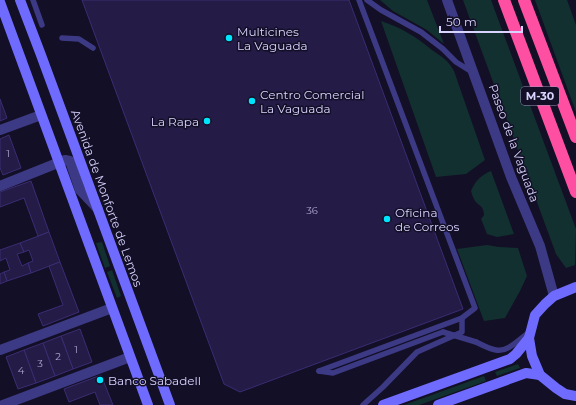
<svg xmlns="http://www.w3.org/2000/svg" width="576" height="405" font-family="Montserrat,sans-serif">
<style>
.green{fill:#12302f}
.building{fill:#241b47;stroke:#3b2d73}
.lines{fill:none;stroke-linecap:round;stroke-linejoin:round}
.lane{stroke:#3d3a85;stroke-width:5.5}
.street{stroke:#3d3a85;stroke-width:10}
.secondary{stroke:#6f6bff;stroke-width:10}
.highway{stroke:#ff4fa3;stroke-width:12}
.lane-bridge{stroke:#3d3a85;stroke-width:5.5}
.poi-dot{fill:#00e5ff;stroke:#130f26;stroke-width:1.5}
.labels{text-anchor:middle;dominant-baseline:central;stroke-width:3;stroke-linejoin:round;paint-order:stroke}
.number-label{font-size:10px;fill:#aca6d1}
.shield{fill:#130f26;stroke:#9e99be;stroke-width:1}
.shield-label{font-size:11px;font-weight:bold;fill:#d9d4ff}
.poi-label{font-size:12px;fill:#d9d4ff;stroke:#130f26;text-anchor:start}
.street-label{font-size:12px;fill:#d9d4ff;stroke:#130f26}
</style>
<rect width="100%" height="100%" fill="#130f26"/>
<!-- green -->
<g class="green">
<polygon points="380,0 427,0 444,44 427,30 393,11"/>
<polygon points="463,0 491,0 576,229 575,265 566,268 556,254"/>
<polygon points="535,0 567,0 576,25 576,112"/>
<path d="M381,21C402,28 415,36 432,50C442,57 448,60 454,71L485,160L466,174L436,177Z"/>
<path d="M491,171L514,234L497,237L487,234L481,219L484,215C483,205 480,207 475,201C473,198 472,194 471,191C475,181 481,175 491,171Z"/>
<polygon points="102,242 110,266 105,268 96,243"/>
<polygon points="487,245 499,247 518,248 527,276 520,291 505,318 484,321 457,249"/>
<polygon points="112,270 121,296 117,298 107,272"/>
<polygon points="518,364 520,368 497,376 495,372"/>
<polygon points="484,376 486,381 419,405 404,405"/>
</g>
<!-- building -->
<g class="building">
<polygon points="82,0 349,0 463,309 240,392 224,384"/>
<polygon points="0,99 7,118 0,121"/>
<polygon points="9,135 21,168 3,175 0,168 0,139"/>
<polygon points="31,181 49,232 38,236 24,198 0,207 0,192"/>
<polygon points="49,232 60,262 31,273 28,263 33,261 29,250 24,252 20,243"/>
<polygon points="20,243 24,252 17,254 22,266 28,263 31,273 7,281 4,272 10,270 6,258 0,261 0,250"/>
<polygon points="60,262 79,312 43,326 38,314 63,305 49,266"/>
<polygon points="4,272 7,281 0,284 0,274"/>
<polygon points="80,329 92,362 73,369 61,336"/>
<polygon points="61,336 73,369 55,376 43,343"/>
<polygon points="43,343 55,376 36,383 24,350"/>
<polygon points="24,350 36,383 18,389 6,357"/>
<polygon points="101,375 113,405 100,405 95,392 69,402 64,389"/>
</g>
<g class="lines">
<!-- lane -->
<g class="lane">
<polyline points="33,0 42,25"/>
<polyline points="367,0 381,10 421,32 443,49 456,62 472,72"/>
<polyline points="62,38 79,39 93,48"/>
<path d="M476,342C482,345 489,349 496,350C508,353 521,337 531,331"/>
<polyline points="319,371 462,318 475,308 359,0"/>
<polyline points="319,371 333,373 443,332"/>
<polyline points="363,405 383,387 417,352 462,332 462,318"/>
</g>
<!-- street -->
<g class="street">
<polyline points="447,0 511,177 540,246 554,296"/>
<polyline points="0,130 41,115"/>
<polyline points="0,186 65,160 70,161 80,190 98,209"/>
<polyline points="0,350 112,308"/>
<polyline points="3,405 130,357"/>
</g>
<!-- secondary -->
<g class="secondary">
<polyline points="20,0 41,55 170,405"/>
<polyline points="0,2 148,405"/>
<polyline points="576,287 554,296 545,304 535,315 529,338 532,356 540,375 556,388 565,394 576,396"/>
<polyline points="383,405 510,359 516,354 529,338"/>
<polyline points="438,405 526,373 540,375"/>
</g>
<!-- highway -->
<g class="highway">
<polyline points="504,0 576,192"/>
<polyline points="524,0 576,137"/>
</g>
<!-- lane-bridge -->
<polyline class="lane-bridge" points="443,332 476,342"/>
</g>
<!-- markers -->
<g class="poi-dot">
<circle cx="229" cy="38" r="4"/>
<circle cx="252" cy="101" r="4"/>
<circle cx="207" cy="121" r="4"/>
<circle cx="387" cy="219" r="4"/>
<circle cx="100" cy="380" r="4"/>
</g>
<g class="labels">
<!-- number labels -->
<g class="number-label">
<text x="8" y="153">1</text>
<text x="312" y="210">36</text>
<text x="76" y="349">1</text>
<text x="58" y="356">2</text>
<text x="40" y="363">3</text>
<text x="21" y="370">4</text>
</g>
<!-- shield labels -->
<rect class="shield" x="521" y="87" width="38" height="18" rx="3"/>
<g class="shield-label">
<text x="540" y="96">M-30</text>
</g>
<!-- poi labels -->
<g class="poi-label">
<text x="237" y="31">Multicines<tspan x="237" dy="14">La Vaguada</tspan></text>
<text x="260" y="94">Centro Comercial<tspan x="260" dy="14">La Vaguada</tspan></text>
<text x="199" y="121" text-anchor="end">La Rapa</text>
<text x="395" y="212">Oficina<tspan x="395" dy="14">de Correos</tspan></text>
<text x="108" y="380">Banco Sabadell</text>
</g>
<!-- street labels -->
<g class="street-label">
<text transform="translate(514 143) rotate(70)">Paseo de la Vaguada</text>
<text transform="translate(107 198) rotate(70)">Avenida de Monforte de Lemos</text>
</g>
</g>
<!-- scale -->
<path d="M440 26v6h82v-6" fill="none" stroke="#d9d4ff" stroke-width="2"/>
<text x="446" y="26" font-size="12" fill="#d9d4ff" stroke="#130f26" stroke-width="3" paint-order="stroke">50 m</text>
</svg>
